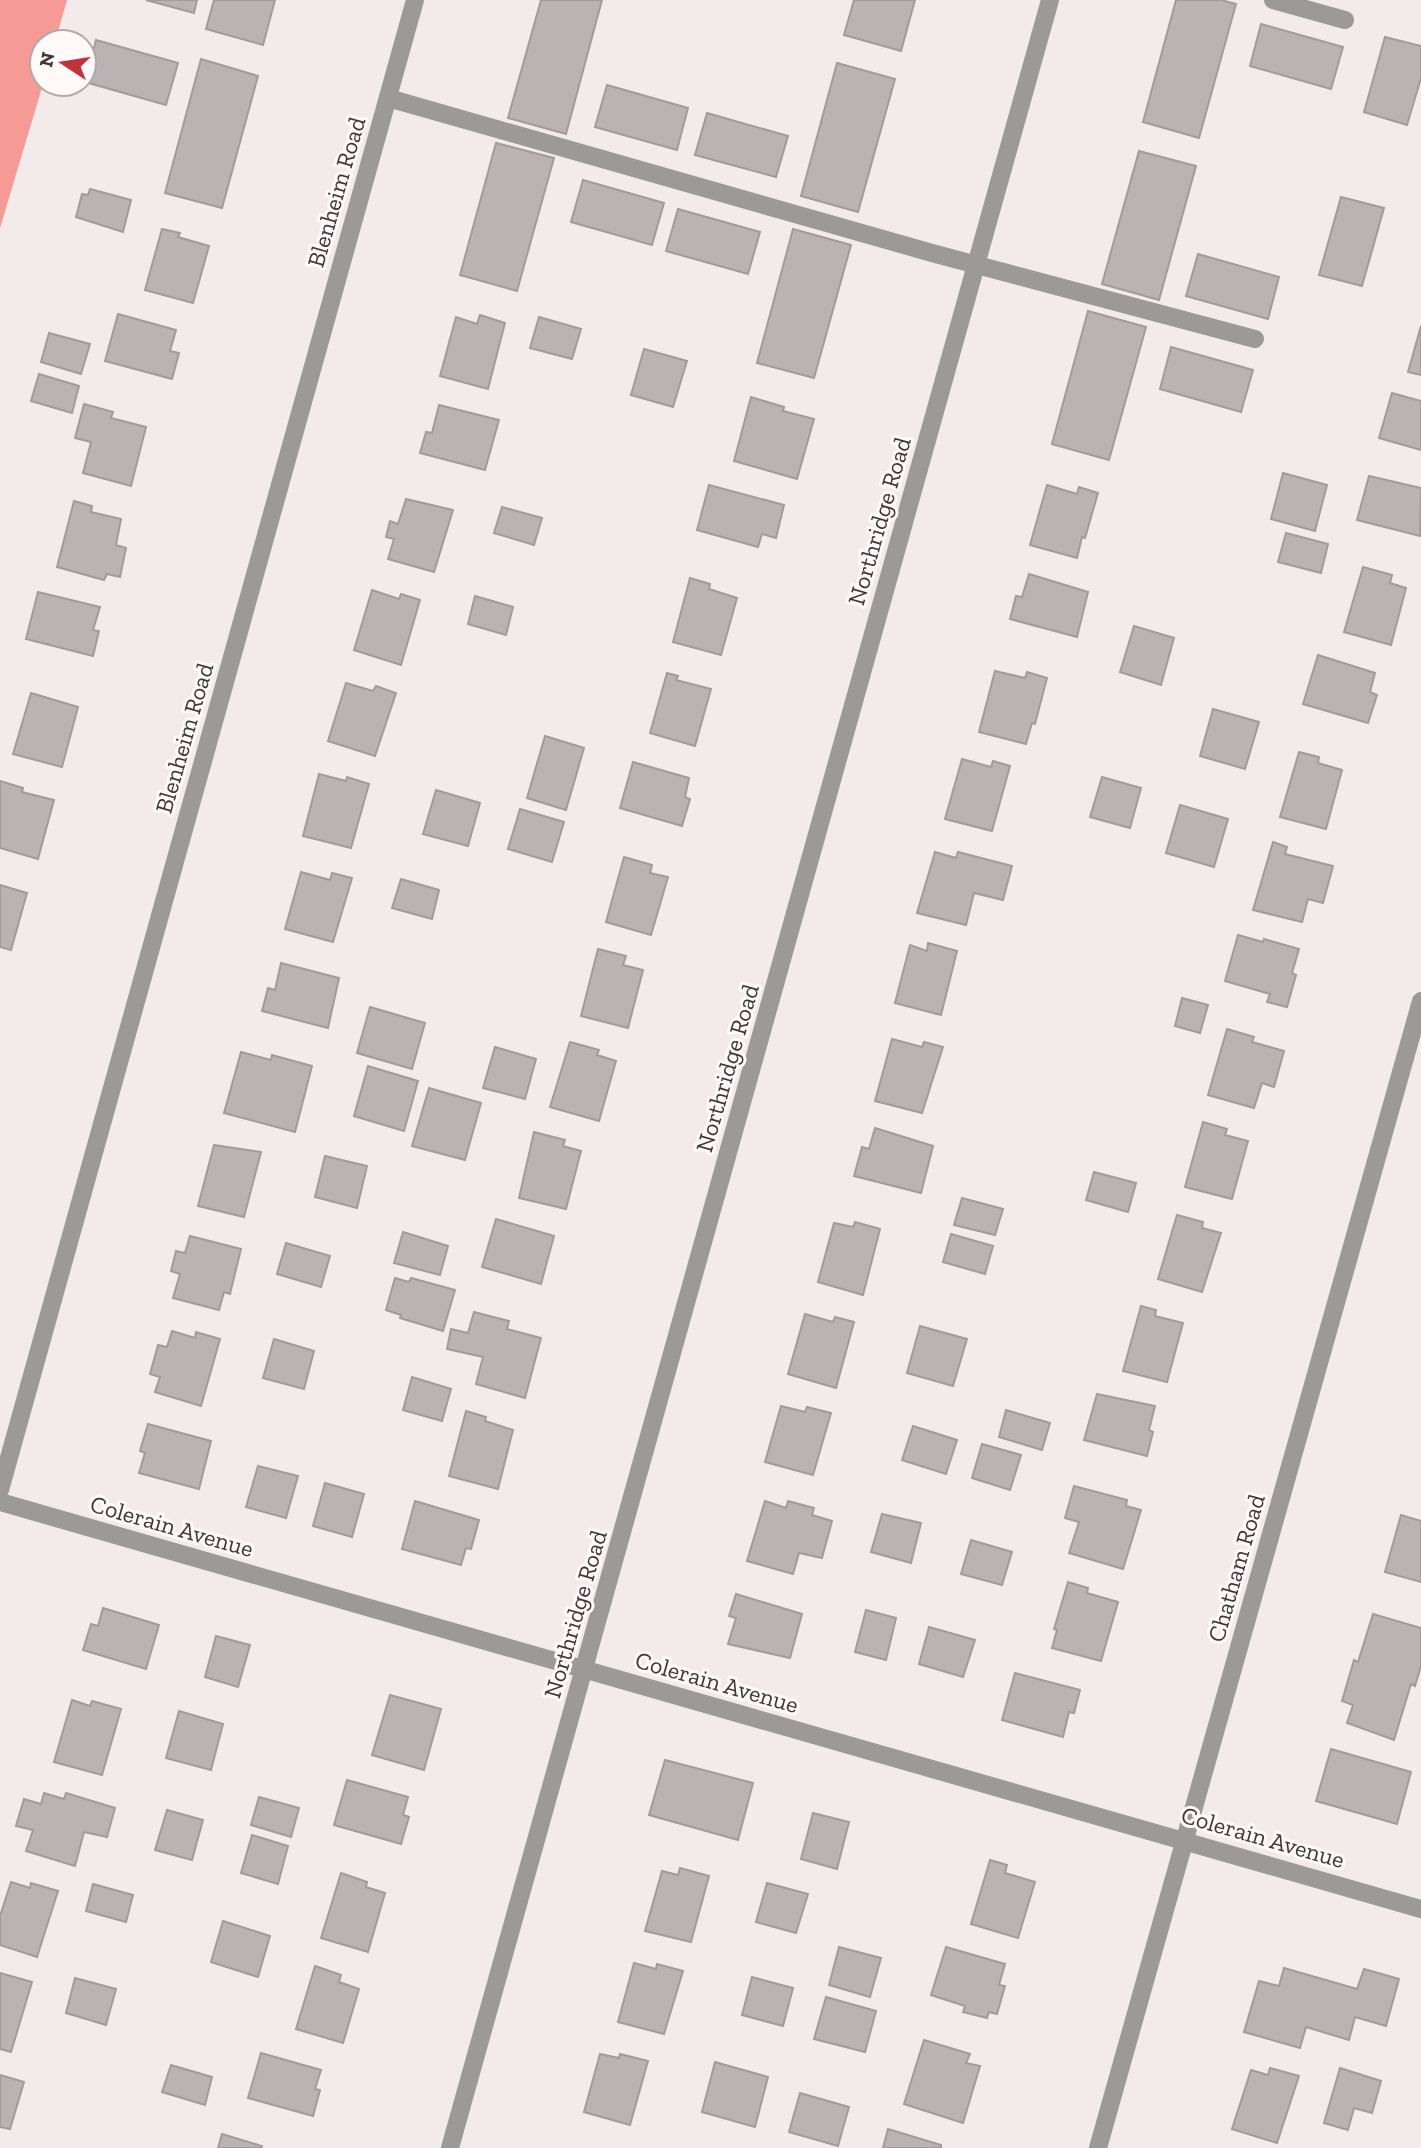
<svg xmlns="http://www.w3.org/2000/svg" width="1421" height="2148" font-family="'Zilla Slab',serif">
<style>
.forest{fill:#f59a95}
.building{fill:#bab3b3;stroke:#a29b9b;stroke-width:2}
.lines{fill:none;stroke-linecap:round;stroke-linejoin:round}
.minor{stroke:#9c9999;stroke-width:18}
.labels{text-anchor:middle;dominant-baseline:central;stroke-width:6;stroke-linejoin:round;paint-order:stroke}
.street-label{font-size:24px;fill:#3a3737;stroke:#fff9f9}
</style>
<rect width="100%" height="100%" fill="#f3ebeb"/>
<!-- forest -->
<polygon class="forest" points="0,0 67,0 55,42 42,42 43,84 0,228"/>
<!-- building -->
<g class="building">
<polygon points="146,0 197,0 194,13"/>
<polygon points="214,0 275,0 263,45 206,29"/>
<polygon points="541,0 602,0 566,134 508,118"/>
<polygon points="854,0 915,0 901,51 844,35"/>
<polygon points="1176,0 1221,0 1236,4 1199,138 1143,122"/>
<polygon points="1261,24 1343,47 1331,89 1250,66"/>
<polygon points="1385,37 1421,46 1421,78 1407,125 1364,112"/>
<polygon points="96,40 178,63 166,105 85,82"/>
<polygon points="201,59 258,76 222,208 165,193"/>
<polygon points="837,63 895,79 858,212 801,196"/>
<polygon points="607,85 688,108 677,150 595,127"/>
<polygon points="707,113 788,136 776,177 695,155"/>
<polygon points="496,143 554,158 517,291 460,275"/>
<polygon points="1139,151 1196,166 1159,300 1102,284"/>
<polygon points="583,180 664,203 652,245 571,222"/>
<polygon points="90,189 131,200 123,232 76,217 82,194 88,195"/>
<polygon points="1341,197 1384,208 1362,286 1319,275"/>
<polygon points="678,209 760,232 748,274 666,251"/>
<polygon points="162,229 180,233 178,237 209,246 193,303 145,290"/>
<polygon points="793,229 851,245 814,378 757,363"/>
<polygon points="1198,254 1279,277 1268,319 1186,296"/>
<polygon points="1088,311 1146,327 1109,460 1052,444"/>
<polygon points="118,314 176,330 170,351 179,353 172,379 105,361"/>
<polygon points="480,315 505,323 488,389 440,376 456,317 477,324"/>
<polygon points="539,317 581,329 572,359 530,348"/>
<polygon points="1421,326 1421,375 1408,372"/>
<polygon points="49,333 90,344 81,374 41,362"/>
<polygon points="1171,347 1253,370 1241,412 1160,389"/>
<polygon points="644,349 687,361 673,407 631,395"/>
<polygon points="39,374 79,386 72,413 31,401"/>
<polygon points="1392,393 1421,401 1421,450 1379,438"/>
<polygon points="751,397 784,407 783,411 814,419 797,479 734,461"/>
<polygon points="84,404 113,412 111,418 146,427 131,486 83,473 91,442 75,438"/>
<polygon points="439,405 499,420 485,470 420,453 426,432 432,433"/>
<polygon points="1283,473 1327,485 1315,531 1271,519"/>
<polygon points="1369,476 1421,488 1420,536 1357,520"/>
<polygon points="709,485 784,505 776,538 762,534 758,547 697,530"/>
<polygon points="1047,485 1077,494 1079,487 1098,493 1085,538 1082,537 1077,558 1030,545"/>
<polygon points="406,499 453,510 434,572 388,559 394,539 386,537 390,521 398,524"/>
<polygon points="74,501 92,506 91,512 121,519 116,545 126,548 120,577 107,574 104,580 57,567"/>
<polygon points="502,507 542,518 534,545 494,533"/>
<polygon points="1286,533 1328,544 1321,573 1278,562"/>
<polygon points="1363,567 1392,575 1390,583 1406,588 1391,645 1344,632"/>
<polygon points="1029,574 1088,592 1077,637 1010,619 1016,596 1022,597"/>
<polygon points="690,578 710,584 709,589 737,598 721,655 673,642"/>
<polygon points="372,590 399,599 401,594 420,600 401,665 354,650"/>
<polygon points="38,592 100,607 93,630 99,631 93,656 26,639"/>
<polygon points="475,596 513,607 506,635 468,624"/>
<polygon points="1134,626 1174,638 1161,685 1120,672"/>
<polygon points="1318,655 1375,673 1370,692 1377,695 1368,723 1303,704"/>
<polygon points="995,671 1025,678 1027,672 1047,678 1035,724 1032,723 1026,744 979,732"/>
<polygon points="667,673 678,676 676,680 711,689 695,746 650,733"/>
<polygon points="346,683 373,691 376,686 396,693 375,756 328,741"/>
<polygon points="31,693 78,707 62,767 13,754"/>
<polygon points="1213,709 1259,722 1245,769 1200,756"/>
<polygon points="545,736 584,748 566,810 527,798"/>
<polygon points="1299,752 1319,757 1318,763 1342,770 1326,829 1280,817"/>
<polygon points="962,759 991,767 993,761 1010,766 992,831 945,819"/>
<polygon points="633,762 689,778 685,797 690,799 682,826 620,808"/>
<polygon points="319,774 346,781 347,777 369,784 351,848 303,836"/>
<polygon points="1102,777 1141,788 1130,828 1090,817"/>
<polygon points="0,781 23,788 22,792 54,800 38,859 0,848"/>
<polygon points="436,790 480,803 468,846 423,834"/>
<polygon points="1180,805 1228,819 1214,867 1166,853"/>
<polygon points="520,809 564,822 552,862 508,849"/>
<polygon points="1273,842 1287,847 1285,854 1333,866 1323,903 1308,899 1302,922 1253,910"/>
<polygon points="935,852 956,858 958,852 1012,866 1003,900 974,893 966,925 917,913"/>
<polygon points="624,857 652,865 650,873 668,877 651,935 606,922"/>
<polygon points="301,872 330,880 332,873 352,878 333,942 285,929"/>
<polygon points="401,879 439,890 432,919 392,908"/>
<polygon points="0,885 27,893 11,950 0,947"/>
<polygon points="1238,935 1263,942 1264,939 1299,949 1292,973 1296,975 1287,1007 1267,1002 1270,994 1225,981"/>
<polygon points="928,943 957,951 941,1015 895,1003 910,945 927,951"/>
<polygon points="598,949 626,956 623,965 643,970 628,1028 581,1016"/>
<polygon points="281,963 339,978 328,1028 262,1011 268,988 275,990"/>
<polygon points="1182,998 1208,1005 1200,1033 1175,1026"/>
<polygon points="370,1007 425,1023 412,1069 357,1053"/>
<polygon points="1227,1029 1254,1037 1252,1042 1284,1051 1274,1087 1262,1083 1254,1108 1208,1095"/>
<polygon points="892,1039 922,1047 924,1042 943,1047 922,1113 875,1101"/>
<polygon points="570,1042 599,1050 597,1055 616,1061 599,1121 550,1107"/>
<polygon points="495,1047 536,1059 525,1099 483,1088"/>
<polygon points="241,1052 271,1060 272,1055 312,1066 295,1132 224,1113"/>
<polygon points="368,1066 418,1081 404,1131 354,1116"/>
<polygon points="429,1088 481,1103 465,1160 412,1146"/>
<polygon points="1203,1122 1227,1129 1225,1135 1248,1141 1232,1199 1185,1187"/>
<polygon points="875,1128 933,1146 921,1193 854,1176 862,1147 869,1149"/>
<polygon points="534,1132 565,1140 563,1146 581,1151 566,1209 519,1198"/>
<polygon points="214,1145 261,1152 244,1217 198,1206"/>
<polygon points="325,1156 367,1166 357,1208 315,1197"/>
<polygon points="1094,1172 1136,1183 1128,1212 1086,1200"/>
<polygon points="962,1198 1003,1209 995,1235 954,1225"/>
<polygon points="1177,1215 1203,1222 1202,1228 1221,1233 1202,1292 1158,1279"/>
<polygon points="496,1219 554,1236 541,1284 482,1267"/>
<polygon points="855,1222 880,1229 863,1295 818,1282 834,1223 853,1227"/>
<polygon points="403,1232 448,1246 440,1275 394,1263"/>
<polygon points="951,1234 993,1246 985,1274 943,1262"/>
<polygon points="190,1236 241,1249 230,1294 224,1292 219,1310 173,1298 180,1274 171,1271 176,1251 185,1253"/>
<polygon points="286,1243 330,1256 321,1287 277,1274"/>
<polygon points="395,1278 409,1282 411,1278 455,1290 443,1331 400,1318 401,1315 386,1310"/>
<polygon points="1141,1306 1156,1310 1155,1316 1183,1323 1167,1382 1123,1371"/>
<polygon points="474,1312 509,1321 507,1329 541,1338 525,1398 476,1384 483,1357 447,1349 451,1329 468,1333"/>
<polygon points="805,1314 833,1322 835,1317 854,1322 836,1388 788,1374"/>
<polygon points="920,1326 967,1339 953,1386 907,1373"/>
<polygon points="172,1331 195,1338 196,1332 220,1339 201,1406 155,1392 160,1377 150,1374 158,1345 167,1347"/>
<polygon points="274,1339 314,1351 304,1389 263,1378"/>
<polygon points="412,1377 451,1389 442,1421 403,1410"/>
<polygon points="1097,1394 1155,1406 1149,1430 1153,1432 1147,1456 1084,1440"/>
<polygon points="781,1406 805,1412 807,1407 831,1413 813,1475 765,1462"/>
<polygon points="1006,1410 1050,1423 1042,1450 999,1437"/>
<polygon points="466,1411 486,1417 485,1421 513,1430 498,1489 449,1476"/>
<polygon points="148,1424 211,1441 199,1489 139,1473 145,1453 140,1451"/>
<polygon points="913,1426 957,1440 946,1474 902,1460"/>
<polygon points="982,1444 1021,1455 1010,1490 972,1478"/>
<polygon points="258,1466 298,1476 286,1518 246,1507"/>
<polygon points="325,1483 364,1494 352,1537 313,1526"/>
<polygon points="1074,1486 1127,1500 1126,1506 1141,1510 1123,1569 1069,1553 1079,1522 1065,1518"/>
<polygon points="415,1501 479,1520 471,1549 466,1548 461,1565 402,1549"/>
<polygon points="765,1501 786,1508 788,1501 814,1508 812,1515 832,1521 822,1558 799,1553 793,1574 747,1561"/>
<polygon points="882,1514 921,1523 911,1563 871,1552"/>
<polygon points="1401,1515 1421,1521 1421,1582 1385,1572"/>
<polygon points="971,1540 1012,1552 1002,1585 961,1574"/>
<polygon points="1068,1582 1088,1588 1087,1593 1118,1602 1101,1661 1052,1648 1057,1630 1054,1629"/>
<polygon points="736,1594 802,1614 790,1658 728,1644 736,1618 729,1616"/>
<polygon points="103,1608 159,1625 146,1669 83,1650 91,1624 98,1626"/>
<polygon points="866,1610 896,1618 886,1660 855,1652"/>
<polygon points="1373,1614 1421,1628 1421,1666 1415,1686 1411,1684 1394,1740 1347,1723 1353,1705 1342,1701 1354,1660 1358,1662"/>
<polygon points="929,1627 975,1640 963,1677 919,1664"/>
<polygon points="216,1636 250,1645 238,1687 205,1677"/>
<polygon points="1015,1673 1080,1690 1074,1713 1069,1712 1063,1737 1002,1720"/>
<polygon points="390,1695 441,1709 424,1770 372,1755"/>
<polygon points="72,1700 90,1706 92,1701 121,1709 102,1775 54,1762"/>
<polygon points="179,1711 223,1724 211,1770 166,1758"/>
<polygon points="1331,1749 1411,1772 1397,1824 1316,1801"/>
<polygon points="665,1760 753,1783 738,1840 649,1815"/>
<polygon points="347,1780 408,1797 403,1815 409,1817 401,1844 334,1825"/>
<polygon points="44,1793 64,1799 66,1793 115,1808 107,1837 84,1832 75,1866 26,1851 33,1830 16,1826 24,1799 41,1804"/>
<polygon points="259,1797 299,1808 291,1837 251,1825"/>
<polygon points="167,1810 203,1820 192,1860 155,1850"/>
<polygon points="813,1813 849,1822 837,1869 801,1859"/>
<polygon points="252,1835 288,1846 278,1884 241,1873"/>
<polygon points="990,1860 1007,1865 1005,1873 1035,1882 1018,1938 971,1924"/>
<polygon points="680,1868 709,1876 691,1942 645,1931 662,1871 678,1875"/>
<polygon points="341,1873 367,1882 366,1887 385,1893 368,1952 321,1938"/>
<polygon points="11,1882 30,1888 31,1883 58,1891 37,1957 0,1945 0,1916"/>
<polygon points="767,1883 808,1894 796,1933 756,1922"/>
<polygon points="93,1884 133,1895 126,1922 86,1911"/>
<polygon points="223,1921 270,1936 258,1977 211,1962"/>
<polygon points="839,1947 881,1958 870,1997 829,1985"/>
<polygon points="946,1947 1005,1964 999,1985 1005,1986 997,2014 989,2012 987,2018 963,2012 965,2006 931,1995"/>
<polygon points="634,1963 656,1969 657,1964 683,1971 664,2034 618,2022"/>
<polygon points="315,1966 341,1975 339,1982 359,1989 343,2043 296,2029"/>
<polygon points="1284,1968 1357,1989 1364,1969 1399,1979 1386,2026 1355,2017 1349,2040 1306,2027 1300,2048 1244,2032 1259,1981 1279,1986"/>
<polygon points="0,1973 32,1982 11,2052 0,2049"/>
<polygon points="752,1977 793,1988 783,2026 742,2015"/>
<polygon points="75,1978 116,1989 106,2025 66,2013"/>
<polygon points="826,1997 876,2011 865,2052 814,2039"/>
<polygon points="924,2040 970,2054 966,2063 980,2066 963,2123 904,2104"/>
<polygon points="261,2053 321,2070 315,2089 320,2090 313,2116 248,2098"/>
<polygon points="600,2054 619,2058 620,2054 648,2061 630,2125 584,2112"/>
<polygon points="715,2062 768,2077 755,2127 702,2112"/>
<polygon points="171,2065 212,2077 205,2105 162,2092"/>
<polygon points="1270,2068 1299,2076 1277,2143 1232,2129 1251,2070 1268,2075"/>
<polygon points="1340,2068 1381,2081 1372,2113 1354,2108 1348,2130 1324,2123"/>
<polygon points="0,2075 24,2082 10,2129 0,2127"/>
<polygon points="800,2093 849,2107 838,2146 789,2132"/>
<polygon points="888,2129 941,2145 941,2148 883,2148"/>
<polygon points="222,2134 262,2146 261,2148 218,2148"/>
</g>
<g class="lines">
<!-- minor -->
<g class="minor">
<polyline points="1273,0 1345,20"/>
<polyline points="388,98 932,253 1255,339"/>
<polyline points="0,1490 415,0"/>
<polyline points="0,1502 1421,1909"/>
<polyline points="450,2148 1050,0"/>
<polyline points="1098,2148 1421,1001"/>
</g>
</g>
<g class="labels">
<!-- street labels -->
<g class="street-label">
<text transform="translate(336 192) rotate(-74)">Blenheim Road</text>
<text transform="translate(879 521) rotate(-74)">Northridge Road</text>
<text transform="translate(184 738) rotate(-74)">Blenheim Road</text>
<text transform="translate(727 1068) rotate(-74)">Northridge Road</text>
<text transform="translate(172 1526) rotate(16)">Colerain Avenue</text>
<text transform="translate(1236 1568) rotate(-74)">Chatham Road</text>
<text transform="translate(575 1614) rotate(-74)">Northridge Road</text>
<text transform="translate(717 1682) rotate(16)">Colerain Avenue</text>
<text transform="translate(1263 1837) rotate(16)">Colerain Avenue</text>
</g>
</g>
<!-- north arrow -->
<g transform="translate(63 63) rotate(282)"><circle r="33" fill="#fff9f9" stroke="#b0abab" stroke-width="2"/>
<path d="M0-5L12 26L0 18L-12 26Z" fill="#c2323a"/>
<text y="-10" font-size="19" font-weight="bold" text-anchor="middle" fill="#3a3737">N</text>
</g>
</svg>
